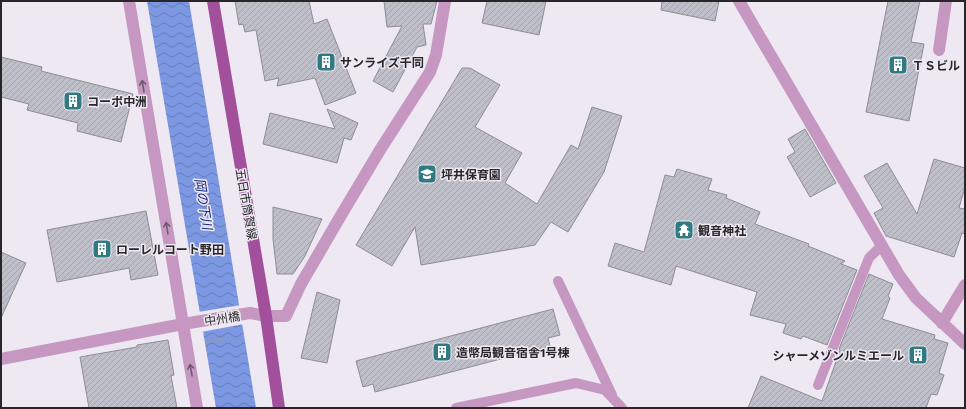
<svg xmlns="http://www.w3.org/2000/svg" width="966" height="409" font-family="Commissioner,'Noto Sans JP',sans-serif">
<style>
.water{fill:url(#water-waves)}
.pier{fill:#ede8f2}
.building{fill:url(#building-hatch);stroke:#8d8d96}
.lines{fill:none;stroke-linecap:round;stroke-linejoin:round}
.path{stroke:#9d99a0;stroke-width:2.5;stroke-dasharray:2 2;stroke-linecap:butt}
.lane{stroke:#c698c1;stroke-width:10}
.street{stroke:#c698c1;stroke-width:12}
.primary{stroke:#a24f9c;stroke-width:12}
.oneway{stroke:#6f596d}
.labels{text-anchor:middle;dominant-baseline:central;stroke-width:3;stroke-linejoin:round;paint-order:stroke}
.poi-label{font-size:12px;font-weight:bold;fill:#282629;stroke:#ede8f2;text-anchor:start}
.street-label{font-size:12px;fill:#282629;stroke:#ede8f2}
.water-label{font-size:13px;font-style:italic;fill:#132377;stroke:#ede8f2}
</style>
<defs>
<pattern id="water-waves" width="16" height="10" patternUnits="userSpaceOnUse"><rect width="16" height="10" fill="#7d98e2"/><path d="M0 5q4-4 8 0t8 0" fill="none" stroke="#667cb7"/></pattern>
<pattern id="building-hatch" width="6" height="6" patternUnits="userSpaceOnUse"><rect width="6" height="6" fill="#bfbfc9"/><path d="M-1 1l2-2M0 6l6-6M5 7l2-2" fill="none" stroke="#a4a4ad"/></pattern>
</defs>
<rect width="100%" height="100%" fill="#ede8f2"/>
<!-- water -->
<polygon class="water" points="147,1 189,1 256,408 216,408"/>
<!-- pier -->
<polygon class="pier" points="241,305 244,324 201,332 198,312"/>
<!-- building -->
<g class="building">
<polygon points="235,1 309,1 314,24 327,19 356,93 325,105 315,78 277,86 279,78 265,81 256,30 245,32 243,24 239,25"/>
<polygon points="384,1 437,1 431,24 423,24 426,45 417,47 393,92 373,81 402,26 387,27"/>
<polygon points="487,1 546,1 539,35 482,23"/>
<polygon points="662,1 719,1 715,21 661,10"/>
<polygon points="888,1 920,1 911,42 924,44 909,121 866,112"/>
<polygon points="1,57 42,67 41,71 133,94 121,142 77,131 78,123 27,110 29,104 1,97"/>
<polygon points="462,68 470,68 500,85 475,127 522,153 505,183 537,204 571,145 578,149 592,107 622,116 604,172 568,232 551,222 535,245 421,265 415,227 392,266 356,245"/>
<polygon points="327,109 358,123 351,140 344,138 337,163 263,144 270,113 335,129"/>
<polygon points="805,129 836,183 810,197 787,157 795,152 788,139"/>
<polygon points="934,159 965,168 965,187 959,208 965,209 965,234 962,233 954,257 886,236 874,213 883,208 864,176 887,163 917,214"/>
<polygon points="677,169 712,179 708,190 727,195 726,198 760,212 755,224 809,244 808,246 845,261 841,264 857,270 827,345 803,336 801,339 783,333 786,324 750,315 757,292 676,266 671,285 608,266 615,243 644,252 665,175 674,177"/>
<polygon points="273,207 322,219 305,256 293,274 277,274 273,239"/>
<polygon points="146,211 158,275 131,280 129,268 57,282 47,230"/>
<polygon points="1,252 26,263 1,318"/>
<polygon points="869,274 893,284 888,296 890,298 882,319 935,335 934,339 948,343 939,373 944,375 937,395 931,394 926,408 748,408 761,376 822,401 840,350 839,349"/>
<polygon points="317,292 340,300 327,363 301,358"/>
<polygon points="553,309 560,335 548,338 550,346 375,392 373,384 363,387 356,361"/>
<polygon points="168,340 174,375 171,376 177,408 89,408 80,357 137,347 137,345"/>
</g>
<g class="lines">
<!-- path -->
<polyline class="path" points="205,342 228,338"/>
<!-- lane -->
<g class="lane">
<polyline points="558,281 612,395"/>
<polyline points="818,385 869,258 882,245"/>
<polyline points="456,408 576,383 605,390 622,408"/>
</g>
<!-- street -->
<g class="street">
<polyline points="129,1 197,408"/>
<polyline points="739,1 899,275 916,298 965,344"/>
<polyline points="939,50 946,1"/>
<polyline points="942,323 965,285"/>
<polyline points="1,359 183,324 250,313 266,316 286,316 301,284 340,217 380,150 430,72 436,55 445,1"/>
</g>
<!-- primary -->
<polyline class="primary" points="213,1 266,316 279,408"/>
</g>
<!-- one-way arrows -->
<defs><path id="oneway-shaft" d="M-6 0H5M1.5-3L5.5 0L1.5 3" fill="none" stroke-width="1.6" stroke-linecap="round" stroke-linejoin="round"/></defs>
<g class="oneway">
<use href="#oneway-shaft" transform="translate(143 86) rotate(-99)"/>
<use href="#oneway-shaft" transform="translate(167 228) rotate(-99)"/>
<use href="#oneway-shaft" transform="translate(191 370) rotate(-100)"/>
</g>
<!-- icons -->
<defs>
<symbol id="building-square" viewBox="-11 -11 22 22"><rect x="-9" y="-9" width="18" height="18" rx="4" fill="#327a82" stroke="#ede8f2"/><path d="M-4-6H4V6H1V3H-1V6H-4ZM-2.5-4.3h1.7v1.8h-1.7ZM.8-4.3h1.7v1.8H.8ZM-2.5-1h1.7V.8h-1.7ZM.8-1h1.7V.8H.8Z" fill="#fff"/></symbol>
<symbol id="school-square" viewBox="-11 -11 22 22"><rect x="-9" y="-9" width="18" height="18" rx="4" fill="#327a82" stroke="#ede8f2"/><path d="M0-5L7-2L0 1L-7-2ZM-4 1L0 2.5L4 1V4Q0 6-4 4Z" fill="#fff"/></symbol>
<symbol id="temple-square" viewBox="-11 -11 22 22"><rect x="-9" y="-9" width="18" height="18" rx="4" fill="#327a82" stroke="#ede8f2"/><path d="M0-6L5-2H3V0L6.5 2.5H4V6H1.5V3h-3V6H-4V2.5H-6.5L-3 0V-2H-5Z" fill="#fff"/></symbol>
</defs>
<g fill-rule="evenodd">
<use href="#building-square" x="315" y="51" width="22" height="22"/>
<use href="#building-square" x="887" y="54" width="22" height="22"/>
<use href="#building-square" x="62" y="90" width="22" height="22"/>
<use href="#school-square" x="416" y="163" width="22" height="22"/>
<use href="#temple-square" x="673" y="219" width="22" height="22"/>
<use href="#building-square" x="91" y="238" width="22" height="22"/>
<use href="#building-square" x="431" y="341" width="22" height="22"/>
<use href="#building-square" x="907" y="344" width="22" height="22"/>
</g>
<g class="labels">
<!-- poi labels -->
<g class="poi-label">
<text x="340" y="62">サンライズ千同</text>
<text x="912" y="65">ＴＳビル</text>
<text x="87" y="101">コーポ中洲</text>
<text x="441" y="174">坪井保育園</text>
<text x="698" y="230">観音神社</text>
<text x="116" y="249">ローレルコート野田</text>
<text x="456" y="352">造幣局観音宿舎1号棟</text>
<text x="904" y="355" text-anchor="end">シャーメゾンルミエール</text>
</g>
<!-- street labels -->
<g class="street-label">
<text transform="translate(247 204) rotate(80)">五日市筒賀線</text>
<text transform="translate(222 318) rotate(-9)">中州橋</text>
</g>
<!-- water labels -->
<g class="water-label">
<text transform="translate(204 204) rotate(81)">岡の下川</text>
</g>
</g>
<!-- border -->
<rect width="966" height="409" fill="none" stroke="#282629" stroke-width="4"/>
</svg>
